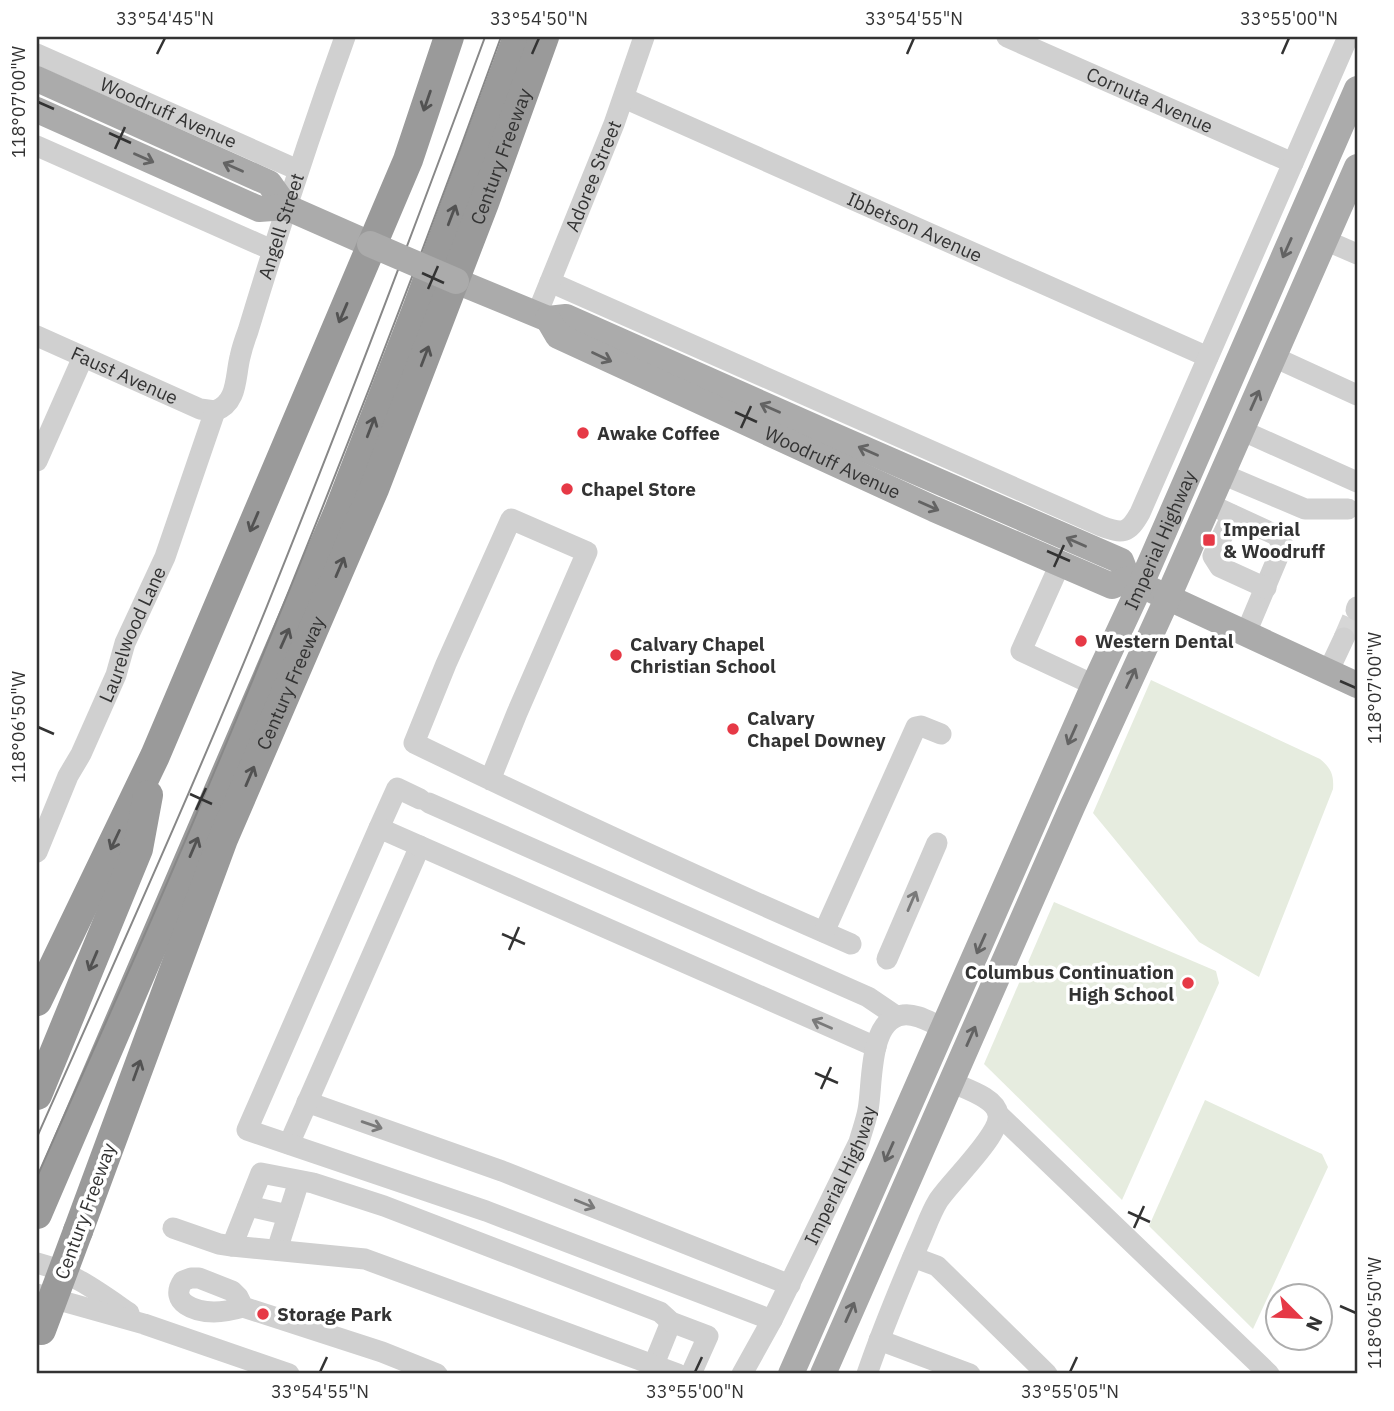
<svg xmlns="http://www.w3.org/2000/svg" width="1394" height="1411" font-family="'IBM Plex Sans',sans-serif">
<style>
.green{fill:#e6ecdf}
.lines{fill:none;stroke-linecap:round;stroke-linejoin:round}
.minor-tunnel{stroke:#d6d6d6;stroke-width:21;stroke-dasharray:21 10;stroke-linecap:butt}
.minor{stroke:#d0d0d0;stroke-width:21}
.major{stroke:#ababab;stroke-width:26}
.highway{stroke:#9a9a9a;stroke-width:30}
.tram{stroke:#888;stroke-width:2}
.major-bridge{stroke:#ababab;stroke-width:26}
.highway-bridge{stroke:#9a9a9a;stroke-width:30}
.oneway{stroke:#525252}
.oneway2{stroke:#636363}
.oneway3{stroke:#7a7a7a}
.ticks{fill:none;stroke:#333;stroke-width:2.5}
.poi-dot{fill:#e63946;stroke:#fff;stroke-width:2.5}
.labels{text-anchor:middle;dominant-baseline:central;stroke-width:7;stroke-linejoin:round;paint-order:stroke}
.street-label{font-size:19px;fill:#333;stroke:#fff}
.poi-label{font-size:19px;font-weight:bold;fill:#333;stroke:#fff;text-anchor:start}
.neatline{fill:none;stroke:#333;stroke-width:2.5}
.ticks-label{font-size:18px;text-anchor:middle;fill:#333}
</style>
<rect width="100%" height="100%" fill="#fff"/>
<!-- green -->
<g class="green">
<path d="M1151,680L1320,759C1331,768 1334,775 1333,789L1259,977L1199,942L1093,813Z"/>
<polygon points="1054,902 1216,971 1219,983 1122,1200 984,1064"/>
<polygon points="1205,1100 1322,1154 1328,1167 1253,1329 1149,1226"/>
</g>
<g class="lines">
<!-- minor-tunnel -->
<polyline class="minor-tunnel" points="1344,638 1356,610"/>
<!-- minor -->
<g class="minor">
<path id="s1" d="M1007,37L1293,163"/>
<path id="s2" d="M37,54L298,170"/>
<path id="s3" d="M624,98L1208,357"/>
<polyline points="37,146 272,250"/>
<polyline points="1325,240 1357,254"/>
<path d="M550,282L1101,526C1123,534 1128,534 1140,513L1348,37"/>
<path id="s4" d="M537,314L614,124L644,37"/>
<path id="s5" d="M37,336L200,409L215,411"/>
<polyline points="1274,357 1357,395"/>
<path id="s6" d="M215,411C238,403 235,377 240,357C242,348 245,339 248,331C278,232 310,134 345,37"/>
<polyline points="1241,430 1357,482"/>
<polyline points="37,461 83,357"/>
<polyline points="1222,474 1305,509 1348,509"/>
<polyline points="1209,504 1276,535 1283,545 1246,633"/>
<polyline points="1232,515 1213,556 1220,567 1266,588"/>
<polyline points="1060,564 1021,651 1094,685"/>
<polyline points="1356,610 1357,607"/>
<polyline points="1328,672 1344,638"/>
<path d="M490,780L517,713L587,552L511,519L446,664L414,743C558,813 703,880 851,944"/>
<polyline points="429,803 868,997 896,1016"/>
<polyline points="379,828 397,788 420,799"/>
<path id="s7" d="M37,852L68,776L81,754L116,675L125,643L165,557L215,411"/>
<polyline points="824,932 916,727 921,726 941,734"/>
<polyline points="887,959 937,843"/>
<polyline points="307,1102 502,1171 790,1285"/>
<polyline points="998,1114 1269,1374"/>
<polyline points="289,1144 420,846"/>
<polyline points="248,1206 288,1215"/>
<polyline points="173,1228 219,1244 232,1246"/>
<polyline points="277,1250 299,1181"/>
<polyline points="913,1257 937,1266 1047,1374"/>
<path d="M37,1263C72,1272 100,1293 129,1313"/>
<polyline points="37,1294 144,1324 289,1374"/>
<path d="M243,1307L238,1297L232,1291L199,1278H191L183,1281C168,1303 196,1312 214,1312C224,1312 233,1310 243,1307L382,1352L437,1374"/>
<polyline points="772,1320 486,1211 247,1130 379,828 876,1047"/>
<polyline points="879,1340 970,1374"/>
<polyline points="650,1374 671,1322"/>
<polyline points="678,1374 365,1259 232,1246 261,1173 313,1183 384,1206 660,1312 671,1322 708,1336 691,1374"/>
<path id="s8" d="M742,1374L772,1320L859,1142C862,1131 866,1121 868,1110C873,1084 868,1019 903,1015C917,1013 931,1023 944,1028"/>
<path d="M867,1374C882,1330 900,1287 918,1245C925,1230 930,1214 938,1201C950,1182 1002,1134 998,1114C995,1097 965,1089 951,1082"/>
</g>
<!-- major -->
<g class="major">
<polyline points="37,79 269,183 286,207"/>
<polyline points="37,110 259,209 286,207 370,244"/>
<polyline points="456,281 548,319 566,317 832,435 1121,561 1128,579"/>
<path id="s9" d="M548,319L558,336L934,509L1112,586L1128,579L1357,685"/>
<path id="s10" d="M791,1374L1094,685L1141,584L1357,89"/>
<polyline points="823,1374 1072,807 1168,597 1357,167"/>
</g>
<!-- highway -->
<g class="highway">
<polyline points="37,1001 155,756 408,160 449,37"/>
<polyline points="37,1095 138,849 148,795"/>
<polyline points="37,1214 339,511 418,307 518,37"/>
<path id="s11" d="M78,1231L223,839L374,489L484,203L544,37"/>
</g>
<!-- tram -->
<g class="tram">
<path d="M37,1137C115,961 195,784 267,606C343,417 415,227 485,37"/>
<path d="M37,1177C80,1079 125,981 167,883C287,604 398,322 501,37"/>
</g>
<!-- major-bridge -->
<polyline class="major-bridge" points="370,244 456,281"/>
<!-- highway-bridge -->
<polyline class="highway-bridge" points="41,1330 78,1231"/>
</g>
<!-- one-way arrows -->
<defs><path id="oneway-shaft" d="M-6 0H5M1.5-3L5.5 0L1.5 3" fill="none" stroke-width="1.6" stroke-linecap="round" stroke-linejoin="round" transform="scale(1.75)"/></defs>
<g class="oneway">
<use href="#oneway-shaft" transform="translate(427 101) rotate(109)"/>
<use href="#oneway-shaft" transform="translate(452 215) rotate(-69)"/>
<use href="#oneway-shaft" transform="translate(343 313) rotate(113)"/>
<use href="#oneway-shaft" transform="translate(425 356) rotate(-69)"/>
<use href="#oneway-shaft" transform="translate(371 427) rotate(-69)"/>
<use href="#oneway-shaft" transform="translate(254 522) rotate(113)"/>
<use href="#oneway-shaft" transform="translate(340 567) rotate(-67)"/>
<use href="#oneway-shaft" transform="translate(285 638) rotate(-66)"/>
<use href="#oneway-shaft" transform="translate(250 776) rotate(-67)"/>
<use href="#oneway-shaft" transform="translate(115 840) rotate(115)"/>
<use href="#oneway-shaft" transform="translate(194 847) rotate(-67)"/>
<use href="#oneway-shaft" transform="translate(93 961) rotate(113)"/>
<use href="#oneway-shaft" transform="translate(137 1070) rotate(-70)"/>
</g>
<g class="oneway2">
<use href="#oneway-shaft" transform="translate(144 158) rotate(24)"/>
<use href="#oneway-shaft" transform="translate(233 167) rotate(-156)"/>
<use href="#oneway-shaft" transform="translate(1287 248) rotate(114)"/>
<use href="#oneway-shaft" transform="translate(602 357) rotate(25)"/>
<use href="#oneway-shaft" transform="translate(1255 400) rotate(-66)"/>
<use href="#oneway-shaft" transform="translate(770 408) rotate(-156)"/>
<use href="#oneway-shaft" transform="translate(868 451) rotate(-156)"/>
<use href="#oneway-shaft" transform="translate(929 506) rotate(24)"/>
<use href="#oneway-shaft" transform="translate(1076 542) rotate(-156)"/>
<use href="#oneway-shaft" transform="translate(1131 678) rotate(-65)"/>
<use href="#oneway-shaft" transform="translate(1072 735) rotate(114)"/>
<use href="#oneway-shaft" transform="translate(981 944) rotate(114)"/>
<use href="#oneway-shaft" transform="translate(971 1036) rotate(-66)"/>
<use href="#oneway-shaft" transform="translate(889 1152) rotate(114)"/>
<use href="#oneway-shaft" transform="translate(850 1312) rotate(-66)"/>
</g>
<g class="oneway3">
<use href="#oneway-shaft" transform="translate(912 901) rotate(-67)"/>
<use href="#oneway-shaft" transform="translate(822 1024) rotate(-156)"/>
<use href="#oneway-shaft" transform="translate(372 1125) rotate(19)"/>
<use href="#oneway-shaft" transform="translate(585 1204) rotate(22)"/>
</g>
<!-- ticks -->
<path class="ticks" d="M157,54L165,38M532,54L539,38M907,54L914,38M1282,54L1289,38M38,102L54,109M109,133L131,143M115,149L125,127M422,273L444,283M428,289L438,266M735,412L757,422M741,428L751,406M1047,551L1070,561M1054,567L1064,545M1340,681L1356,688M38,727L54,734M190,794L212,804M196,810L206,788M502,934L525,944M509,950L519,927M815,1073L838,1083M821,1089L831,1067M1128,1212L1150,1222M1134,1228L1144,1206M1340,1306L1356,1313M320,1372L327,1357M695,1372L702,1357M1070,1372L1077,1357"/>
<!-- markers -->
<g class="poi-dot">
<circle cx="583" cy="433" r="7"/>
<circle cx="567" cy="489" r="7"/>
<rect x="1202" y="533" width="14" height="14" rx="3.5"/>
<circle cx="1081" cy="641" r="7"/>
<circle cx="616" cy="655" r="7"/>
<circle cx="733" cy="729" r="7"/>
<circle cx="1188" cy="983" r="7"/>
<circle cx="263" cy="1314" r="7"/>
</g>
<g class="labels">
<!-- street labels -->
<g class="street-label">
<text stroke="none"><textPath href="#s1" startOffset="156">Cornuta Avenue</textPath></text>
<text stroke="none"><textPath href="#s2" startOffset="144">Woodruff Avenue</textPath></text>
<text stroke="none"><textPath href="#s11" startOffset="1155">Century Freeway</textPath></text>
<text stroke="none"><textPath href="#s4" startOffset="149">Adoree Street</textPath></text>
<text stroke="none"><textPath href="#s6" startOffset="200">Angell Street</textPath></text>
<text stroke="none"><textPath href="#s3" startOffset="318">Ibbetson Avenue</textPath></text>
<text stroke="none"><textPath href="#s5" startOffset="96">Faust Avenue</textPath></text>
<text stroke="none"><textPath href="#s9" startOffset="322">Woodruff Avenue</textPath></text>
<text stroke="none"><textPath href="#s10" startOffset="912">Imperial Highway</textPath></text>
<text stroke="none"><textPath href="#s7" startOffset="238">Laurelwood Lane</textPath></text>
<text stroke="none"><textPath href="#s11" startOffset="588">Century Freeway</textPath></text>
<text stroke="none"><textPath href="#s8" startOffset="222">Imperial Highway</textPath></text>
<text transform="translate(85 1211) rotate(-70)">Century Freeway</text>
</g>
<!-- poi labels -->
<g class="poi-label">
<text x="597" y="433">Awake Coffee</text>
<text x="581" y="489">Chapel Store</text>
<text x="1223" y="529">Imperial<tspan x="1223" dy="22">&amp; Woodruff</tspan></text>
<text x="1095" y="641">Western Dental</text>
<text x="630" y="644">Calvary Chapel<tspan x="630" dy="22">Christian School</tspan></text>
<text x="747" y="718">Calvary<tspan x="747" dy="22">Chapel Downey</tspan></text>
<text x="1174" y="972" text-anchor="end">Columbus Continuation<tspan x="1174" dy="22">High School</tspan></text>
<text x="277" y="1314">Storage Park</text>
</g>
</g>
<!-- border -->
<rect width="1394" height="1411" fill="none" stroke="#ffffff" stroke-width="77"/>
<!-- north arrow -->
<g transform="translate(1299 1317) rotate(114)"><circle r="33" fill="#ffffff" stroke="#adadad" stroke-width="2"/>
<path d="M0-5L12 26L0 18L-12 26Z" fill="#e63946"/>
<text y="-10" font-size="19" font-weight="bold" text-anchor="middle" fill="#333333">N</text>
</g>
<rect x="38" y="38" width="1318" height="1334" class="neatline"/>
<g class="ticks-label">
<text x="165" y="25">33°54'45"N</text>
<text x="539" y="25">33°54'50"N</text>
<text x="914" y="25">33°54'55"N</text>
<text x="1289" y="25">33°55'00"N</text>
<text transform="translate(19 102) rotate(-90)" y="6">118°07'00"W</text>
<text transform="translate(1375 688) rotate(-90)" y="6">118°07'00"W</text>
<text transform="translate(19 727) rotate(-90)" y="6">118°06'50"W</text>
<text transform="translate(1375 1313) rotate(-90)" y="6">118°06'50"W</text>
<text x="320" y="1398">33°54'55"N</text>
<text x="695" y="1398">33°55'00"N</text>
<text x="1070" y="1398">33°55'05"N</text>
</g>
</svg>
